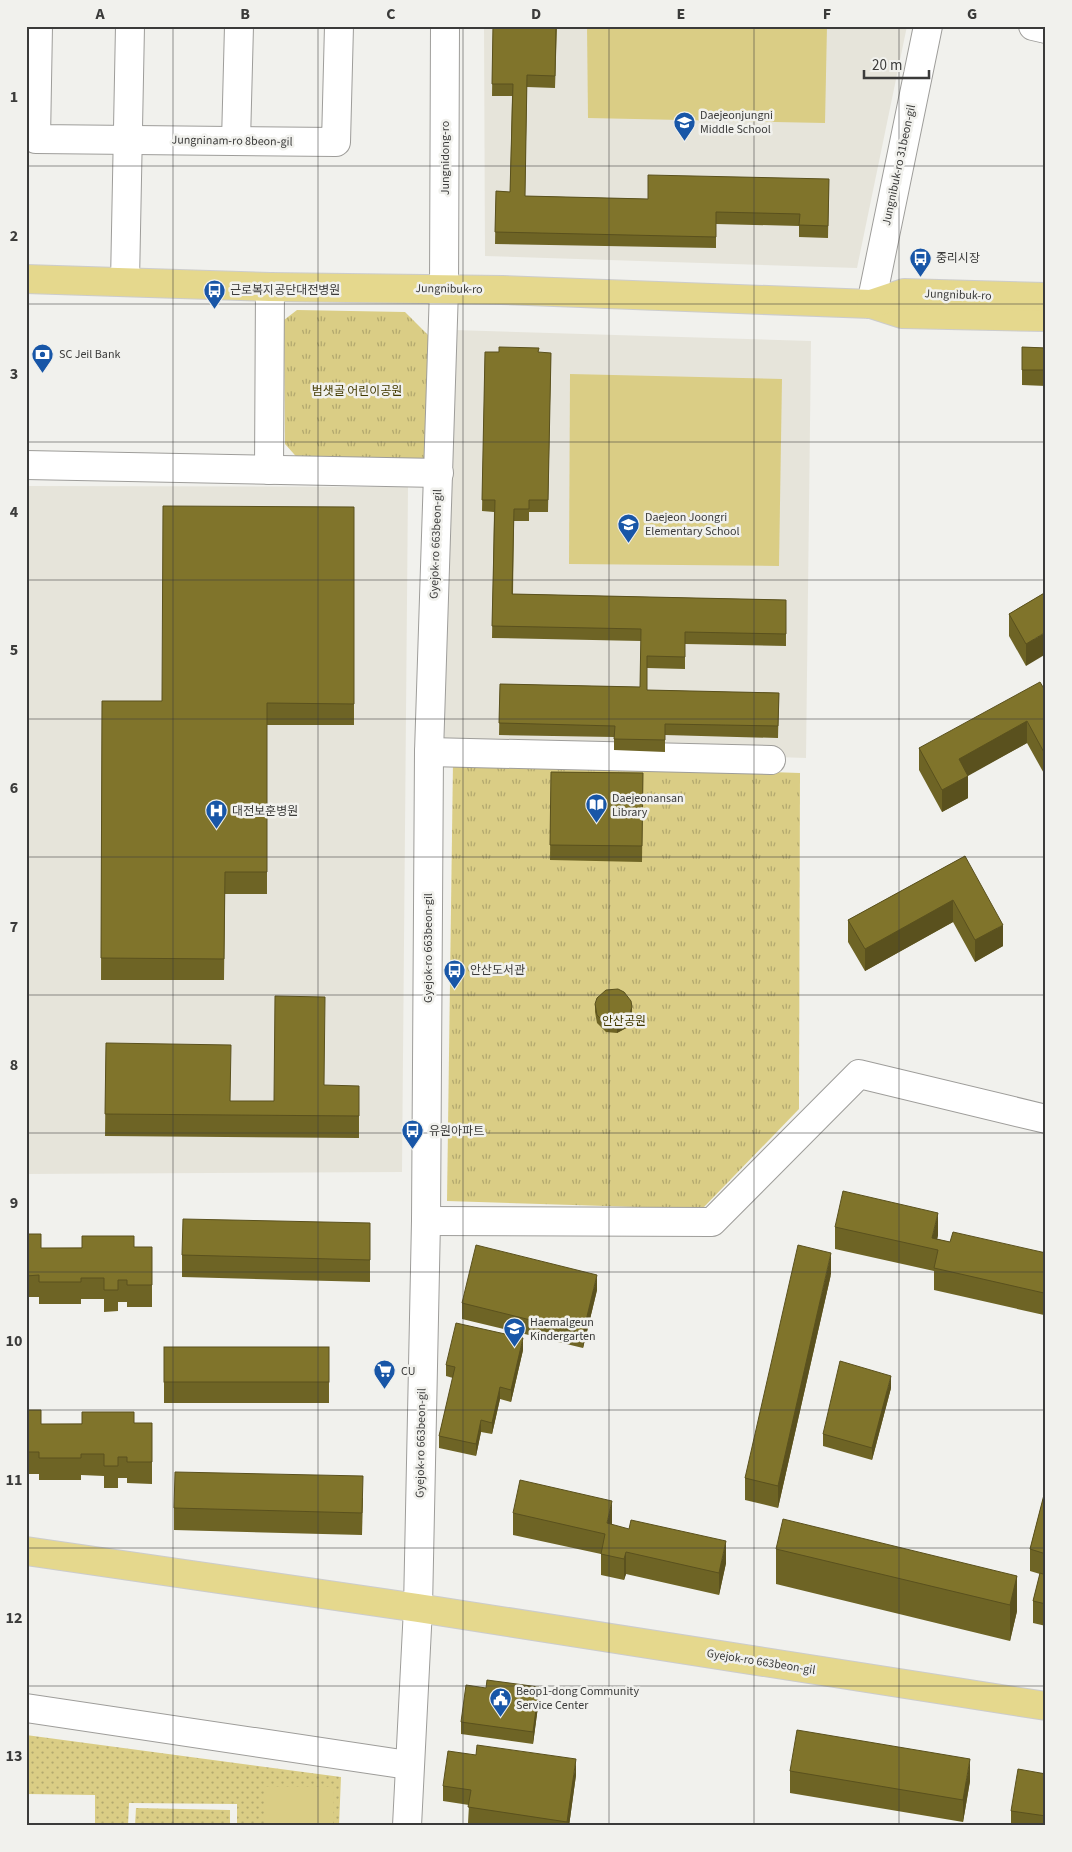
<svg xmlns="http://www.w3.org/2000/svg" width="1072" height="1852" font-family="'Source Sans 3','Noto Sans KR',sans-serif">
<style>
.built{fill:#e6e4da}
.grass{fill:url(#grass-dots)}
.park{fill:url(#park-tufts)}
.pitch{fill:#dacd85}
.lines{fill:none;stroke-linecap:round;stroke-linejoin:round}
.minor-casing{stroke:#9e9d9a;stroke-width:30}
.major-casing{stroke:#ccc;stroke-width:30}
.minor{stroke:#fff;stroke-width:28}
.major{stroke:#e5d88d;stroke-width:28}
.wall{fill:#6e6425}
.shaded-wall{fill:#5a511e}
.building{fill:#80742b;stroke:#5a511e}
.grid{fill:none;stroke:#3b3b3a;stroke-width:1;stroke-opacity:0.55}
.labels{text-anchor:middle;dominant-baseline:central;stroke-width:5;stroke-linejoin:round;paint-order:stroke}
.poi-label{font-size:12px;fill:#3b3b3a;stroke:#f1f1ed;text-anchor:start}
.street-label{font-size:12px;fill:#3b3b3a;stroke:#f1f1ed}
.park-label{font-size:12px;fill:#433a00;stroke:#f1f1ed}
.neatline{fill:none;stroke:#3b3b3a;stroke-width:2}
.grid-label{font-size:16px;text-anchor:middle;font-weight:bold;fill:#3b3b3a}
</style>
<defs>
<pattern id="grass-dots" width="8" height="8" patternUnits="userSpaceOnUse" patternTransform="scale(1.25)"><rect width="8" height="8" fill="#dacd85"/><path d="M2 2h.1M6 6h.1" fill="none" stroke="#b2a86e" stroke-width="1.8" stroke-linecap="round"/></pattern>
<pattern id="park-tufts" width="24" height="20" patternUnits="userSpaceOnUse" patternTransform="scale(1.25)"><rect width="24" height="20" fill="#dacd85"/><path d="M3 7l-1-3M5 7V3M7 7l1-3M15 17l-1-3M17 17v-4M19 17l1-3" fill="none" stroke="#b2a86e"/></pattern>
</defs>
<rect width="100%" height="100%" fill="#f1f1ed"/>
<!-- built -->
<g class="built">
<polygon points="484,26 907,26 857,268 485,256"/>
<polygon points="454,330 811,341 806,758 444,746"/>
<polygon points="26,486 408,487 402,1172 26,1174"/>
</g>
<!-- grass -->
<g class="grass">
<polygon points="26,1735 341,1777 339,1826 237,1826 237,1804 129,1803 128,1826 95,1826 95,1795 26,1794"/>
<polygon points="136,1808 230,1810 230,1826 135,1826"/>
</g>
<!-- park -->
<g class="park">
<polygon points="297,310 405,312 431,338 429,466 302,463 285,444 284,320"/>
<polygon points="453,762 800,773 799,1109 702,1209 447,1201"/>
</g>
<!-- pitch -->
<g class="pitch">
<polygon points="587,26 827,26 825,123 588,118"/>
<polygon points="570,374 782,379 779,566 569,564"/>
<polygon points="265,1787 334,1787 333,1826 265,1826"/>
</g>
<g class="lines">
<defs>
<g id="minor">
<polyline points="38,26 36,139 336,142 339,26"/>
<polyline points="1033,26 1046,29"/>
<polyline points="236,141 239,26"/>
<polyline points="125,282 130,26"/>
<polyline points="871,304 928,26"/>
<polyline points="26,465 439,473"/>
<polyline points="269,470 270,287"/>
<polyline points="429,752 771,760"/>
<polyline points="426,1221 712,1222 859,1074 1046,1119"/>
<polyline points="26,1708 408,1765"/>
<polyline points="407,1826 418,1608 426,1221 429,752 444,289 445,26"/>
</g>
<g id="major">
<polyline points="26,279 270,287 502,290 871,304 902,314 1046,317"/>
<polyline points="871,304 904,293 1046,297"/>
<polyline points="26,1551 418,1608 1046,1706"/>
</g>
</defs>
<!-- minor casing -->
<use href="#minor" class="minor-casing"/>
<!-- major casing -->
<use href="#major" class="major-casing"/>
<!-- minor -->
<use href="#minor" class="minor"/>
<!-- major -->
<use href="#major" class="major"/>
</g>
<!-- wall -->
<g class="wall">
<polygon points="493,26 557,26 555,88 527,87 525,196 648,199 829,179 828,238 799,237 799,226 716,224 716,248 495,244 496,191 510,192 512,96 492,96"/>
<polygon points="1022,347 1046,348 1046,386 1022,385"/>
<polygon points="485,352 551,353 548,512 529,512 529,521 514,521 513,594 786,600 786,646 685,644 685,669 647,668 647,690 779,693 778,738 665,735 665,752 614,750 614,737 499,735 500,684 640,687 641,641 492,638 494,512 482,511"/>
<polygon points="354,507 354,725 267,725 267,894 225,894 224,980 101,980 102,701 162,701"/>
<polygon points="1046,592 1026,666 1009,636 1009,614"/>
<polygon points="1046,692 1046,777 1027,743 968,775 968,798 942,812 919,770 919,748"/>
<polygon points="551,772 643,773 642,862 550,860"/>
<polygon points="965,856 1003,946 975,962 953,922 865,971 848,942 848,920"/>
<polygon points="595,1004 632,1015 628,1027 617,1033 606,1032 597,1023 595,1012"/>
<polygon points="106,1043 231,1101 274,1101 359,1086 359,1138 105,1136"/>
<polygon points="835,1227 938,1235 937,1239 950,1242 1046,1253 1044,1315 934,1290 934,1271 835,1249"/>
<polygon points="26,1234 41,1248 152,1247 152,1307 127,1307 127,1302 118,1302 118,1311 104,1312 104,1299 81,1299 81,1304 39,1304 39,1297 26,1297"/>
<polygon points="370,1245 370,1282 182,1277 182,1255"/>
<polygon points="831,1274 778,1508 745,1500 745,1478"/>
<polygon points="597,1290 583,1348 462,1319 462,1303"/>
<rect x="164" y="1347" width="165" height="56"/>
<polygon points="523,1350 511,1402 500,1399 492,1434 481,1432 476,1456 439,1448 439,1436 453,1378 446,1376 446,1365"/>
<polygon points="891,1388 872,1460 823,1446 823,1434"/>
<polygon points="26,1410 41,1424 152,1423 152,1484 127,1483 127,1478 118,1478 118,1488 104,1488 104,1476 81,1475 81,1480 39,1480 39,1474 26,1474"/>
<polygon points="1046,1487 1046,1626 1033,1623 1033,1601 1040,1574 1030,1571 1030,1549"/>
<polygon points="363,1498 362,1535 174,1530 174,1508"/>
<polygon points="513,1513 612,1523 612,1525 726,1563 719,1595 626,1574 624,1580 601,1575 601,1554 513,1535"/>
<polygon points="776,1549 1017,1576 1017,1611 1010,1641 776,1584"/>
<polygon points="486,1688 539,1699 533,1744 461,1734 461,1722"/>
<polygon points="790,1771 970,1781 963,1822 790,1793"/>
<polygon points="1046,1774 1046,1826 1011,1826 1011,1811"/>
<polygon points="576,1775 569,1826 489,1826 468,1823 469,1805 443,1801 443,1786"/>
</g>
<!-- shaded-wall -->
<g class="shaded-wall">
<polygon points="1046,632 1046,654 1026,666 1026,644"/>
<polygon points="1027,721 1027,743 959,781 959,759"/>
<polygon points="968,776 968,798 942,812 942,790"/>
<polygon points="953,900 953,922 865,971 865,949"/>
<polygon points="1003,925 1003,946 975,962 975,940"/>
<polygon points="632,1007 632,1015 628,1027 617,1033 617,1025"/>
<polygon points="938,1213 938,1235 935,1250 932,1238"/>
<polygon points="831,1253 831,1274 778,1508 778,1486"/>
<polygon points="597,1275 597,1290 583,1348 583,1333"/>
<polygon points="1046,1285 1046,1307 1044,1315 1044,1293"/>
<polygon points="523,1338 523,1350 511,1402 511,1390"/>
<polygon points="891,1376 891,1388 872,1460 872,1448"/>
<polygon points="500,1387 500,1399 492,1434 492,1423"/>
<polygon points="481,1420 481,1432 476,1456 476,1444"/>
<polygon points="612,1501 612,1523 607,1545 607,1523"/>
<polygon points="726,1541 726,1563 719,1595 719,1573"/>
<polygon points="626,1552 626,1574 624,1580 624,1559"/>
<polygon points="1017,1576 1017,1611 1010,1641 1010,1605"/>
<polygon points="539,1687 539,1699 533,1744 533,1732"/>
<polygon points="576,1759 576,1775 569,1826 567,1826"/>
<polygon points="970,1759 970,1781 963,1822 963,1800"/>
</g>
<!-- building -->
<g class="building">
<polygon points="493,26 556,26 555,76 527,75 525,196 648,199 648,175 829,179 828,226 799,225 800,214 716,212 716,237 495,232 496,191 510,192 513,84 492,84"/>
<polygon points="499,347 539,348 538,352 551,353 548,500 529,500 529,509 514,509 512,594 786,600 786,634 685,632 685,657 647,656 647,690 779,693 778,726 665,724 665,740 614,739 615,726 499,723 500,684 640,687 641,629 492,626 495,500 482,500 485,352 499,352"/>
<polygon points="1022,347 1046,348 1046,370 1022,370"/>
<polygon points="163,506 354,507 354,704 267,703 267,872 225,872 224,959 101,958 102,701 162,701"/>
<polygon points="1046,592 1046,632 1026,644 1009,614"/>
<polygon points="1040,682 1046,692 1046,756 1027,721 959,759 968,776 942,790 919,748"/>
<polygon points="551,772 643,773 642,846 550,845"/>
<polygon points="965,856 1003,925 975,940 953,900 865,949 848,920"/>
<polygon points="618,989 624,992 631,1001 632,1007 628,1019 617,1025 606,1024 597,1015 595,1004 597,998 606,990"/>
<polygon points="275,996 325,997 324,1085 359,1086 359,1116 105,1114 106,1043 231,1045 230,1101 274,1101"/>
<polygon points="843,1191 938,1213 932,1238 950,1242 953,1232 1046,1253 1046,1285 1044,1293 934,1268 938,1250 835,1227"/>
<polygon points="183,1219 370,1223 370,1260 182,1255"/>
<polygon points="26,1234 41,1234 41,1248 82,1248 82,1236 134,1236 134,1247 152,1247 152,1285 127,1285 127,1280 118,1280 118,1290 104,1290 104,1278 81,1278 81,1282 39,1282 39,1275 26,1276"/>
<polygon points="476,1245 597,1275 583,1333 462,1303"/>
<polygon points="798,1245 831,1253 778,1486 745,1478"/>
<polygon points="456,1323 523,1338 511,1390 500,1387 492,1423 481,1420 476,1444 439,1436 455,1367 446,1365"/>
<rect x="164" y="1347" width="165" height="35"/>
<polygon points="840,1361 891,1376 872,1448 823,1434"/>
<polygon points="26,1410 41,1410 41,1424 82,1424 82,1412 134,1412 134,1423 152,1423 152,1462 127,1462 127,1457 118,1457 118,1466 104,1466 104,1454 81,1454 81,1458 39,1458 39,1452 26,1452"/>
<polygon points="175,1472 363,1476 362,1513 174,1508"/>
<polygon points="520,1480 612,1501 607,1523 629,1529 631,1520 726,1541 719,1573 626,1552 624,1559 601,1554 605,1534 513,1513"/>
<polygon points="1046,1487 1046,1554 1030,1549"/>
<polygon points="783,1519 1017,1576 1010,1605 776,1549"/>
<polygon points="1040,1573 1046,1575 1046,1604 1033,1601"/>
<polygon points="487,1680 539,1687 533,1732 461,1722 466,1685 486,1688"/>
<polygon points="797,1730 970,1759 963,1800 790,1771"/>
<polygon points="477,1745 576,1759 567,1822 468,1807 471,1790 443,1786 448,1751 476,1755"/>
<polygon points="1018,1769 1046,1774 1046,1816 1011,1811"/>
</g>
<!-- grid -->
<path class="grid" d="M173,26V1826M318,26V1826M463,26V1826M609,26V1826M754,26V1826M899,26V1826M26,166H1046M26,304H1046M26,442H1046M26,580H1046M26,719H1046M26,857H1046M26,995H1046M26,1133H1046M26,1272H1046M26,1410H1046M26,1548H1046M26,1686H1046"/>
<!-- icons -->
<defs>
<symbol id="school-pin" viewBox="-11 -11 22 30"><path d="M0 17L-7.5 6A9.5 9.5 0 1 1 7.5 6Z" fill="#1856a7" stroke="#f1f1ed"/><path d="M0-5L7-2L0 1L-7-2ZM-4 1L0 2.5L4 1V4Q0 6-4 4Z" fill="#fff"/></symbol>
<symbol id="bus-pin" viewBox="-11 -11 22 30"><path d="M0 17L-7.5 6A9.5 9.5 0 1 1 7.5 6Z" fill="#1856a7" stroke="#f1f1ed"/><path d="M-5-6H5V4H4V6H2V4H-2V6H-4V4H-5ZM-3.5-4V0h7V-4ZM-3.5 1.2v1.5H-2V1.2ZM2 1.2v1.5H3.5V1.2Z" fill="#fff"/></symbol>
<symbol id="bank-pin" viewBox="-11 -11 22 30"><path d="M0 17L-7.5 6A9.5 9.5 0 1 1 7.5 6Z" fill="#1856a7" stroke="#f1f1ed"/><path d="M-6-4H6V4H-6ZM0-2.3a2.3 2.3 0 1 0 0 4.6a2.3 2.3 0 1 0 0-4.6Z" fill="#fff"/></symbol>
<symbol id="library-pin" viewBox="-11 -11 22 30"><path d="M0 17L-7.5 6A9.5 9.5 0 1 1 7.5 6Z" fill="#1856a7" stroke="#f1f1ed"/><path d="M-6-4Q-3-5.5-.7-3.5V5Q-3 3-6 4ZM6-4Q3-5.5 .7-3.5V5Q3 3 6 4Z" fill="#fff"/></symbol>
<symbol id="hospital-pin" viewBox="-11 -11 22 30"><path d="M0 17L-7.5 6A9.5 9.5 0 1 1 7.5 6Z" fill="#1856a7" stroke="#f1f1ed"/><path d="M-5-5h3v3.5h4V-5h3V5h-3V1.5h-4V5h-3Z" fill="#fff"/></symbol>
<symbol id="supermarket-pin" viewBox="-11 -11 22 30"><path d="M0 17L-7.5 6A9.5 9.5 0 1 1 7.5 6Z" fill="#1856a7" stroke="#f1f1ed"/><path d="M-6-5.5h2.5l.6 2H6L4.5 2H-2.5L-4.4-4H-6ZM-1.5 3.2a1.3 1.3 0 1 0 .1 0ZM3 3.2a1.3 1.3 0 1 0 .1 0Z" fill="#fff"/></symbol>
<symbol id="civic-pin" viewBox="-11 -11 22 30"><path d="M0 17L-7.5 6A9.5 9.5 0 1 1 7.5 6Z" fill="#1856a7" stroke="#f1f1ed"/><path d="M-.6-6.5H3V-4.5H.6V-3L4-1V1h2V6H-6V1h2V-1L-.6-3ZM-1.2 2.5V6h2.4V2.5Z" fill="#fff"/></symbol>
</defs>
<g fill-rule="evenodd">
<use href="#school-pin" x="672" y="110" width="25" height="34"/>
<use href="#bus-pin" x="908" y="246" width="25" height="34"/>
<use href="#bus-pin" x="202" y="278" width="25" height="34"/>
<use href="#bank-pin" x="30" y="342" width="25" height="34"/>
<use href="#school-pin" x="616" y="512" width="25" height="34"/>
<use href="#library-pin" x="584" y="792" width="25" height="34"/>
<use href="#hospital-pin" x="204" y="798" width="25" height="34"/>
<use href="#bus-pin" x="442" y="958" width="25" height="34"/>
<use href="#bus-pin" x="400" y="1118" width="25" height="34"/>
<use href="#school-pin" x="502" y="1316" width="25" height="34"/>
<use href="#supermarket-pin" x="372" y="1358" width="25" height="34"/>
<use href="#civic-pin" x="488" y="1686" width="25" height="34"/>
</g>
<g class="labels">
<!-- poi labels -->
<g class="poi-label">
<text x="700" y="115">Daejeonjungni<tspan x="700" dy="14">Middle School</tspan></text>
<text x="936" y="258">중리시장</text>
<text x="230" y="290">근로복지공단대전병원</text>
<text x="59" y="354">SC Jeil Bank</text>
<text x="645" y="517">Daejeon Joongri<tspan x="645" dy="14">Elementary School</tspan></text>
<text x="612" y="798">Daejeonansan<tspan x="612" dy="14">Library</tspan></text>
<text x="232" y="811">대전보훈병원</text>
<text x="470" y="970">안산도서관</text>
<text x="429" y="1131">유원아파트</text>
<text x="530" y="1322">Haemalgeun<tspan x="530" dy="14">Kindergarten</tspan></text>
<text x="401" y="1371">CU</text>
<text x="516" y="1691">Beop1-dong Community<tspan x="516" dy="14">Service Center</tspan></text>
</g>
<!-- street labels -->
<g class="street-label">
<text transform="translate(232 141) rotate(1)">Jungninam-ro 8beon-gil</text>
<text transform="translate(445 158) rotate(-90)">Jungnidong-ro</text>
<text transform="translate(899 165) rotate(-78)">Jungnibuk-ro 31beon-gil</text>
<text transform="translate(449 289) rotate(1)">Jungnibuk-ro</text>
<text transform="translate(958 295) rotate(2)">Jungnibuk-ro</text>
<text transform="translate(436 544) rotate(-88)">Gyejok-ro 663beon-gil</text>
<text transform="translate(428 948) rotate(-90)">Gyejok-ro 663beon-gil</text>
<text transform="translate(421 1443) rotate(-89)">Gyejok-ro 663beon-gil</text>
<text transform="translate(761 1662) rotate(9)">Gyejok-ro 663beon-gil</text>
</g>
<!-- park labels -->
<g class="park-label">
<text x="357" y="391">범샛골 어린이공원</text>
<text x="624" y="1021">안산공원</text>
</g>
</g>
<!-- border -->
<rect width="1072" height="1852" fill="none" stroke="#f1f1ed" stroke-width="55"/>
<!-- scale -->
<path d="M864 70v8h65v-8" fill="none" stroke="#3b3b3a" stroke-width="2.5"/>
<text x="872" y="70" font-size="15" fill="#3b3b3a" stroke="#f1f1ed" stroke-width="4" paint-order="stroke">20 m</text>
<rect x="28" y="28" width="1016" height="1796" class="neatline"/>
<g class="grid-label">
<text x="100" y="19">A</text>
<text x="245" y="19">B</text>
<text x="391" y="19">C</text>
<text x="536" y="19">D</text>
<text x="681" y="19">E</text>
<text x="827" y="19">F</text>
<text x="972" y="19">G</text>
<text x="14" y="102">1</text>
<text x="14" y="241">2</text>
<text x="14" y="379">3</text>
<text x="14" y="517">4</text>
<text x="14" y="655">5</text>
<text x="14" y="793">6</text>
<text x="14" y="932">7</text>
<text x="14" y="1070">8</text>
<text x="14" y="1208">9</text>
<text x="14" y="1346">10</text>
<text x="14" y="1485">11</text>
<text x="14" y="1623">12</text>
<text x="14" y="1761">13</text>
</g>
</svg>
